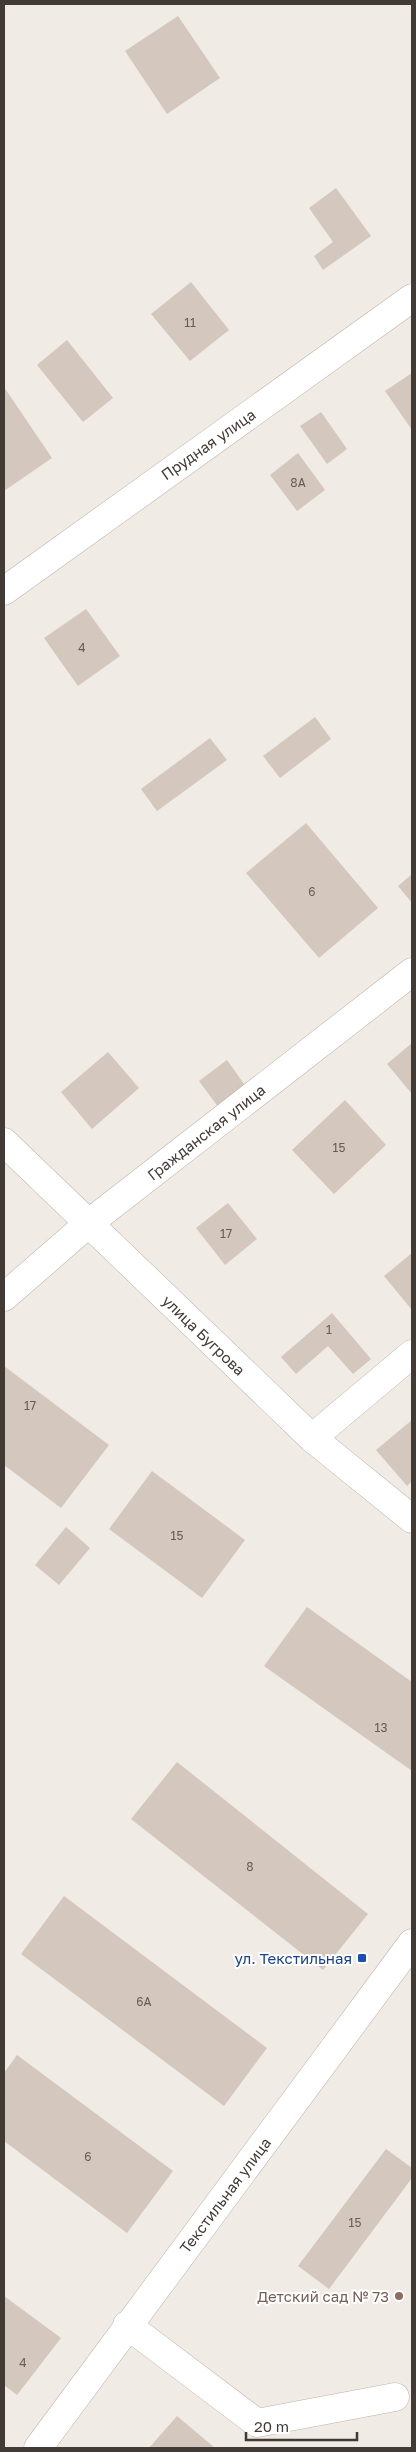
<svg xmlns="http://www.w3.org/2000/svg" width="416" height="2452" font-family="'Golos Text',sans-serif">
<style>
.building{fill:#d4c7be}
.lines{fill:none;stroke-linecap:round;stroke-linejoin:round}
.minor-casing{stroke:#beb3ab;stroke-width:29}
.minor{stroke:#fff;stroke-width:28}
.transit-dot{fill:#1a4fb4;stroke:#fff;stroke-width:2}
.education-dot{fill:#8d6e63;stroke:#fff;stroke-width:2}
.labels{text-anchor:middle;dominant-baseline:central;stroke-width:4;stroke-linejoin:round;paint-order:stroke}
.number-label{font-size:12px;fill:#665d57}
.street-label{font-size:15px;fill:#423a35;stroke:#fff}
.transit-label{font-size:15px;fill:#164399;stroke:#fff;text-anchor:end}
.education-label{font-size:15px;fill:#785e54;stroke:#fff;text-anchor:end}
</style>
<rect width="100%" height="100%" fill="#f1ebe5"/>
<!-- building -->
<g class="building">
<polygon points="178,16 220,78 167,114 125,51"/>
<polygon points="336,188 371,236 323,270 314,256 333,242 309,208"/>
<polygon points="191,282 229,330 190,361 151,314"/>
<polygon points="67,340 113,398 83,422 37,365"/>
<polygon points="412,373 412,430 385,391"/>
<polygon points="4,387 52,458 4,491"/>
<polygon points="321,412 347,449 327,464 300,426"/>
<polygon points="298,453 325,490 297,511 270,475"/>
<polygon points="86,609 120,656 78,686 44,638"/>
<polygon points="315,717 331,739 280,778 263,756"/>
<polygon points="210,738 227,760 157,811 141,789"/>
<polygon points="306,823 378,908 319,958 246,873"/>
<polygon points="412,874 412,903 398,886"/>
<polygon points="412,1043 412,1094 387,1064"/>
<polygon points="108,1052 139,1088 92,1129 61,1092"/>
<polygon points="227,1060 249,1091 222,1112 199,1081"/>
<polygon points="345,1100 386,1145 334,1194 292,1150"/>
<polygon points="228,1203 257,1239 225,1265 196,1228"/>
<polygon points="412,1253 412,1310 384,1276"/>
<polygon points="332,1313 371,1359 353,1374 328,1346 296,1374 281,1357"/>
<polygon points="4,1366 109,1445 61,1508 4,1465"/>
<polygon points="412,1420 412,1481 407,1486 376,1450"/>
<polygon points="152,1471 245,1540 202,1598 109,1529"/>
<polygon points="66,1527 90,1548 59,1585 35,1565"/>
<polygon points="307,1607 412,1682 412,1771 264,1666"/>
<polygon points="177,1762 368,1914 323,1970 131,1819"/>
<polygon points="64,1896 267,2048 224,2106 21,1954"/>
<polygon points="17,2055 173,2171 127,2233 4,2141 4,2073"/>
<polygon points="386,2149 412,2168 412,2178 329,2289 298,2266"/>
<polygon points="4,2296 61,2338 17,2395 4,2385"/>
<polygon points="177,2416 215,2448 149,2448"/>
</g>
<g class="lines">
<defs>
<g id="minor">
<polyline points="4,591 412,298"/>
<polyline points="4,1142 312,1438 412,1519"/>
<polyline points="4,1297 89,1223 412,972"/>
<polyline points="312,1438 412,1354"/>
<polyline points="127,2325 257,2423 395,2397"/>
<polyline points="38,2448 412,1943"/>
</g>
</defs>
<!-- minor casing -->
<use href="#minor" class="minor-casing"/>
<!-- minor -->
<use href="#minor" class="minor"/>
</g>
<!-- markers -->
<rect class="transit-dot" x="357" y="1953" width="10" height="10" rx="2.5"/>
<circle class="education-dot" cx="399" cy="2296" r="5"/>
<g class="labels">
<!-- number labels -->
<g class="number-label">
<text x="190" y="322">11</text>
<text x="298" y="482">8А</text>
<text x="82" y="647">4</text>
<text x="312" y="891">6</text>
<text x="339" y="1147">15</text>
<text x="226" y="1233">17</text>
<text x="329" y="1329">1</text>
<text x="30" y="1405">17</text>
<text x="177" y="1535">15</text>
<text x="381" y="1727">13</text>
<text x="250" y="1866">8</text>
<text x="144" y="2001">6А</text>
<text x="88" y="2156">6</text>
<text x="355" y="2222">15</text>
<text x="23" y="2362">4</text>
</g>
<!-- street labels -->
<g class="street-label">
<text transform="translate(208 444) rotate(-35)">Прудная улица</text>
<text transform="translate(206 1132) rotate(-38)">Гражданская улица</text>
<text transform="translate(204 1335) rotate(44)">улица Бугрова</text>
<text transform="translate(225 2195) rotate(-53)">Текстильная улица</text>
</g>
<!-- transit labels -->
<g class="transit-label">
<text x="352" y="1958">ул. Текстильная</text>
</g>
<!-- education labels -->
<g class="education-label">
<text x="389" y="2296">Детский сад № 73</text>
</g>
</g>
<!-- border -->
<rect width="416" height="2452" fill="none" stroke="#423a35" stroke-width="10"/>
<!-- scale -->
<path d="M246 2432v8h111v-8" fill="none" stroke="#423a35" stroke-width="2.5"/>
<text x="254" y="2432" font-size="15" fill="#423a35" stroke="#ffffff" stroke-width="4" paint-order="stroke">20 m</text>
</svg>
